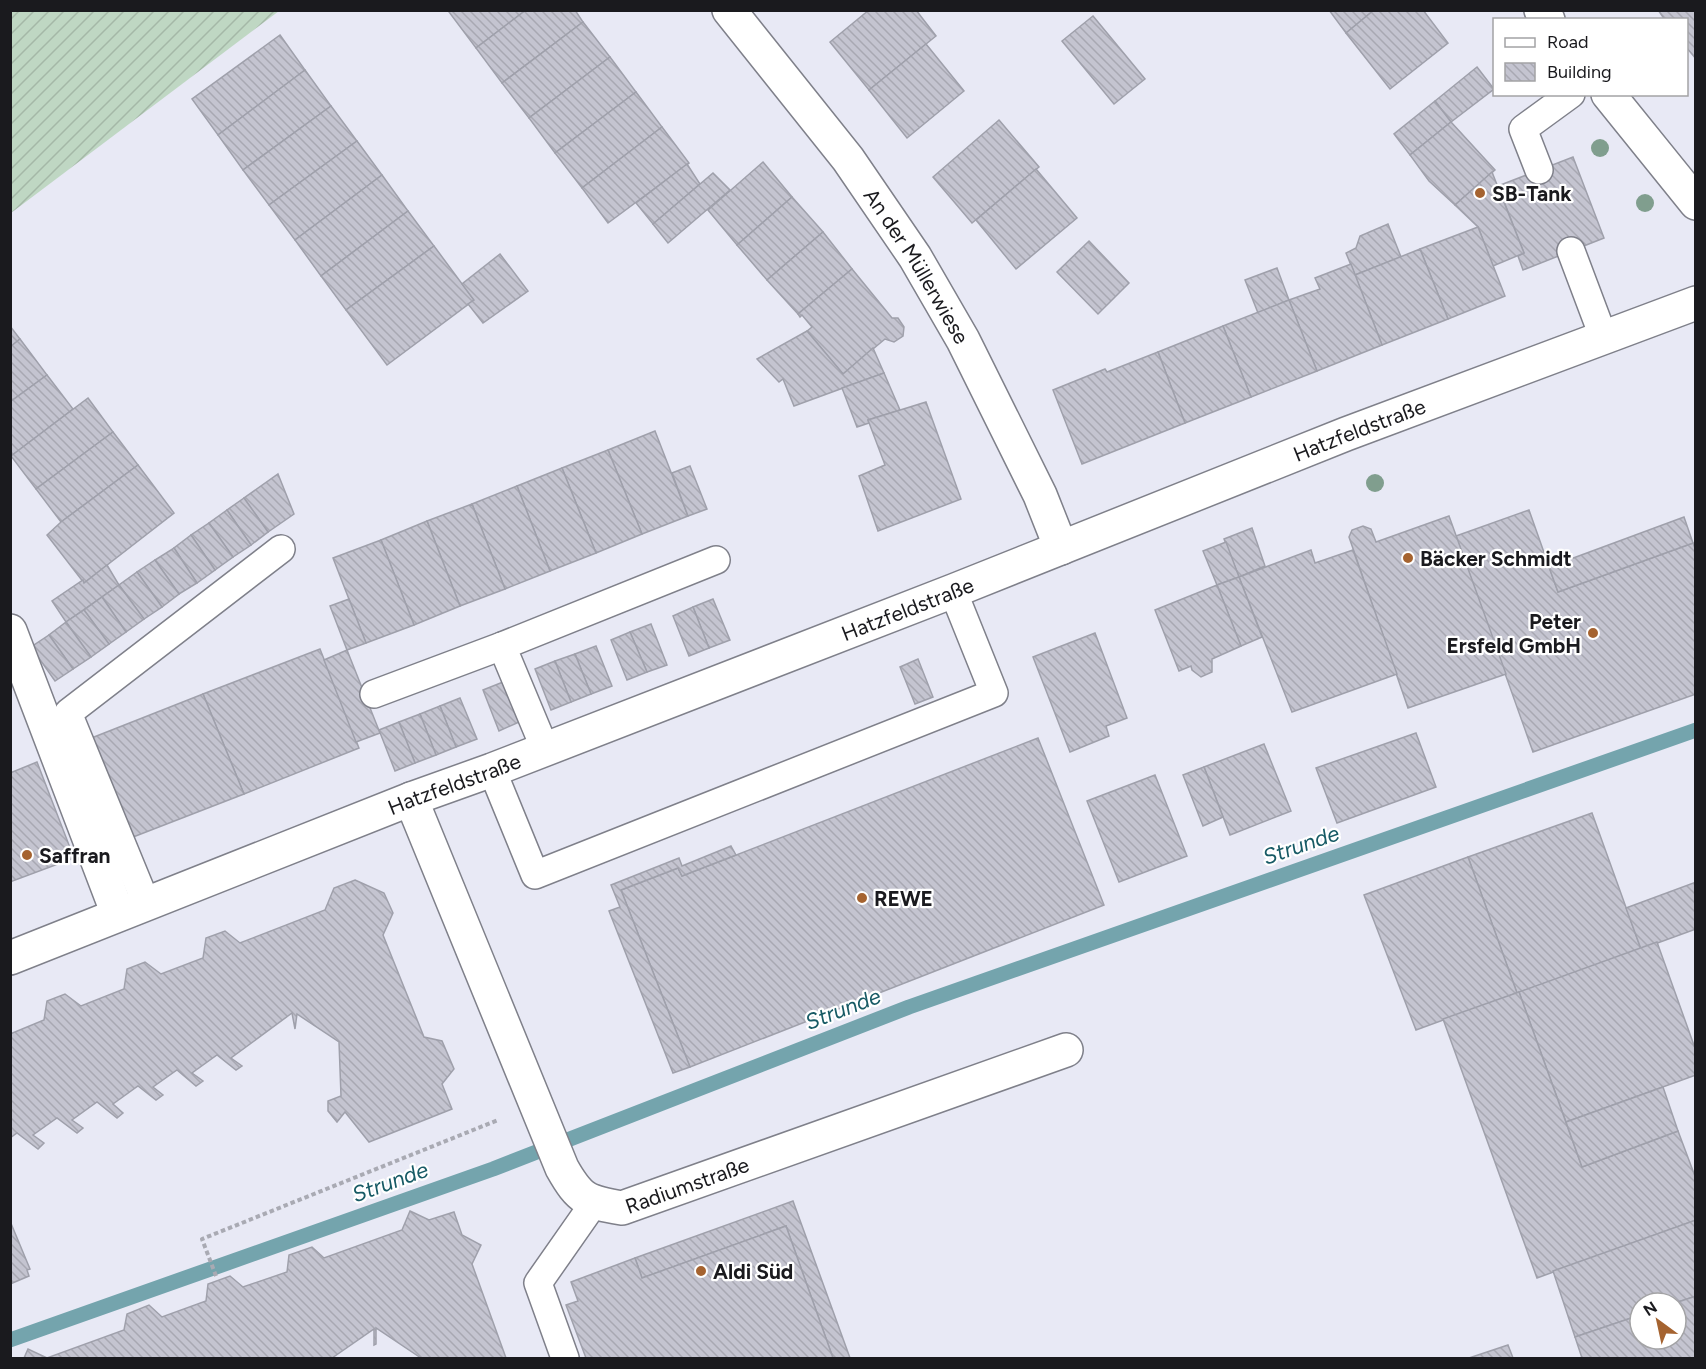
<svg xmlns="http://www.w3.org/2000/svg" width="1706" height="1369" font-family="Figtree,sans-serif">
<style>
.garden{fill:url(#garden-furrows)}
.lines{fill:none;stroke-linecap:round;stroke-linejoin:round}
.stream{stroke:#74a4ad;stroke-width:15}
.building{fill:url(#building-back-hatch);stroke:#9fa0ab;stroke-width:1.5}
.service-casing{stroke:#7f808a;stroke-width:30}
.minor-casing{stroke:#7f808a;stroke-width:36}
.tertiary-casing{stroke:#7f808a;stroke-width:36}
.path{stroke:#a9aab3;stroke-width:4;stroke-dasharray:4.5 3;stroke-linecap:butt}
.service{stroke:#fff;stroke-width:27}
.minor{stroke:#fff;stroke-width:33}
.tertiary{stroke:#fff;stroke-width:33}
.tree{fill:#809e8e}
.poi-dot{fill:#a56330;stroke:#fff;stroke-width:2}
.labels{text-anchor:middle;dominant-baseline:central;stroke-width:4.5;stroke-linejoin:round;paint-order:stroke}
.poi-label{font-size:21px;font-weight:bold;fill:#1a1a1e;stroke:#fff;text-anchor:start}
.street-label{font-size:21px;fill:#1a1a1e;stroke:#fff}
.water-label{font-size:22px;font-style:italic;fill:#175a65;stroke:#fff}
</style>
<defs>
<pattern id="garden-furrows" width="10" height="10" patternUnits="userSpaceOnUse" patternTransform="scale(1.5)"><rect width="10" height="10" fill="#bfd7c3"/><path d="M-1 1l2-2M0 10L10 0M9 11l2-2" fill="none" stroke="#a4b8a7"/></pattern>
<pattern id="building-back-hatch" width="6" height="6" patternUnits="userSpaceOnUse" patternTransform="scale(1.5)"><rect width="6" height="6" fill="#c4c4d0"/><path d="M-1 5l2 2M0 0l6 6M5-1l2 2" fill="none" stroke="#a8a8b2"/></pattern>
</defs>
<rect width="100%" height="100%" fill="#e8e9f5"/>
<!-- garden -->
<polygon class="garden" points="11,10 279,10 279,11 11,213"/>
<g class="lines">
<!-- stream -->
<polyline class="stream" points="10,1340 493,1169 909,1007 1696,730"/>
</g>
<!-- building -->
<g class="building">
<polygon points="452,10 526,10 476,48 449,12"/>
<polygon points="526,10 575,10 583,22 502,83 476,48"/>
<polygon points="869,10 916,10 936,36 869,90 830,42"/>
<polygon points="1329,10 1374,10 1346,33"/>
<polygon points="1374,10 1423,10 1448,43 1390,89 1346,33"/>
<polygon points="1658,10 1696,10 1696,59 1686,47 1686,20 1665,20"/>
<polygon points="1093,16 1145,79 1114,104 1062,41"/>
<polygon points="583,22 610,57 529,118 502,83"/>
<polygon points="280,35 305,70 218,135 192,99"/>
<polygon points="926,44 964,91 907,138 869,90"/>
<polygon points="610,57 636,92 555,153 529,118"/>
<polygon points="1477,67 1494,89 1451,122 1435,101"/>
<polygon points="305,70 331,106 243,170 218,135"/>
<polygon points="636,92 662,127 582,188 555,153"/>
<polygon points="1435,101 1451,122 1410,155 1394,134"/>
<polygon points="331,106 357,141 269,205 243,170"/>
<polygon points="999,120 1039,167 972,223 933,177"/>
<polygon points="1451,122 1495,170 1455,205 1429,181 1410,155"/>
<polygon points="662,127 689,163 608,223 582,188"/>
<polygon points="357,141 382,175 295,240 269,205"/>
<polygon points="1573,157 1604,238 1523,270 1518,256 1524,253 1498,186"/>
<polygon points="763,162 792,197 737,245 708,210"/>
<polygon points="687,164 700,184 653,224 636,203"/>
<polygon points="1036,169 1077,218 1016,269 976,220"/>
<polygon points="1492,172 1524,253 1493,266 1478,227 1455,205"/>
<polygon points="713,173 730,190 668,243 653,224"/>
<polygon points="382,175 408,211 321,276 295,240"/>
<polygon points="792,197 823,232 767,280 737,245"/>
<polygon points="408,211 434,246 346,310 321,276"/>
<polygon points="1388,224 1401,257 1355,275 1346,253 1356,248 1360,236"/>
<polygon points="1478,227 1505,296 1448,319 1420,249"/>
<polygon points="823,232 852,269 798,314 767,280"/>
<polygon points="1089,241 1129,283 1098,314 1057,272"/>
<polygon points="434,246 474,300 387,365 346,310"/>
<polygon points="1420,249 1448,319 1382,345 1355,275"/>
<polygon points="500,254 528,291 483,323 468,304 474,300 462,284"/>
<polygon points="1351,264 1382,345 1317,371 1289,300 1320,289 1315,278"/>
<polygon points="1277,268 1289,300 1258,313 1245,280"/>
<polygon points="852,269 892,318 898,318 904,327 903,336 894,342 885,339 843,374 807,331 812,327 802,315 800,317 798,314"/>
<polygon points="1289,300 1317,371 1251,397 1223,326"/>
<polygon points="10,326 20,339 10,347"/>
<polygon points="1223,326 1251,397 1185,423 1158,352"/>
<polygon points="807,331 843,374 873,348 884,373 794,406 783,379 779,382 757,359"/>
<polygon points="20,339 47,375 10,402 10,347"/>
<polygon points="1158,352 1185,423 1082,464 1053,390 1105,369 1107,372"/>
<polygon points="884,373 900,410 868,420 869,423 857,427 842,388"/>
<polygon points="47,375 73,409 10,457 10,402"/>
<polygon points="88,398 113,432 36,489 11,456"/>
<polygon points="926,402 961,499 878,531 859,476 885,465 868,420"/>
<polygon points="655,431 688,516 642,534 608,450"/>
<polygon points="113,432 138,465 61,522 36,489"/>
<polygon points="608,450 642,534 596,553 562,468"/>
<polygon points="138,465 174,513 84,583 47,535 61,522"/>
<polygon points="690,466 707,509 688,516 672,473"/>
<polygon points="562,468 596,553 550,571 517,486"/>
<polygon points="278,474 294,514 268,532 244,498"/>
<polygon points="517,486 550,571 505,589 472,504"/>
<polygon points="244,498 268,532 251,545 227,510"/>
<polygon points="472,504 505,589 460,606 427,521"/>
<polygon points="227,510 251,545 233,557 209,523"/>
<polygon points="1529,510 1558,592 1693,543 1696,551 1696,694 1533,752 1456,536"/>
<polygon points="1449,516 1506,674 1408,708 1349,537 1352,530 1363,526 1371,529 1376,542"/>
<polygon points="1684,517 1693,543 1558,592 1549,567"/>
<polygon points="427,521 460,606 414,625 381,540"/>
<polygon points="209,523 233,557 215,570 191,535"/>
<polygon points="1252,528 1265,566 1239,577 1224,539"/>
<polygon points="191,535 215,570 197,583 174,548"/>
<polygon points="381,540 414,625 366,643 333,558"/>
<polygon points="1226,542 1239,577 1217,585 1203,551"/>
<polygon points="174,548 197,583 179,594 155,560"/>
<polygon points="1311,550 1315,563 1353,550 1397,674 1292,712 1239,577"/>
<polygon points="155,560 179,594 162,607 137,572"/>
<polygon points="107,565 119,585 66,622 52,601 83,580 84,583"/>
<polygon points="137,572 162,607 144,619 119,585"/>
<polygon points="1239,577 1262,637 1241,646 1217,585"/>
<polygon points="119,585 144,619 126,632 102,597"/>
<polygon points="1217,585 1241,646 1212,659 1212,672 1201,677 1192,670 1191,666 1179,671 1155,610"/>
<polygon points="102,597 126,632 109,644 84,610"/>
<polygon points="349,599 366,643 347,650 330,606"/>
<polygon points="713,599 730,640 709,648 693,607"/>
<polygon points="693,607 709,648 689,656 673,616"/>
<polygon points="84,610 109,644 91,657 66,622"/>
<polygon points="66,622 91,657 73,669 49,635"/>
<polygon points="651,624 667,665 647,672 630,632"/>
<polygon points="630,632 647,672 627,680 611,640"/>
<polygon points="1095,633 1127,718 1106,726 1109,736 1070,752 1033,657"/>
<polygon points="49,635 73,669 55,681 31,647"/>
<polygon points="596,646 612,686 591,694 575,654"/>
<polygon points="320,649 359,748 244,794 203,694"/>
<polygon points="347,650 380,733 356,742 324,660"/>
<polygon points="575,654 591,694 571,702 555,661"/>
<polygon points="918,659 933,697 915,704 900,667"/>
<polygon points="555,661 571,702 551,710 535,669"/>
<polygon points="503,682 519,722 499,731 483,690"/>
<polygon points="203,694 244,794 128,839 89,739"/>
<polygon points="460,698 477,739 456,747 440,706"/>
<polygon points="440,706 456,747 436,755 420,714"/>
<polygon points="420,714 436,755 415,763 399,722"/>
<polygon points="399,722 415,763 395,771 379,730"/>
<polygon points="1416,733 1436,787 1337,823 1316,768"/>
<polygon points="1038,738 1104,905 690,1067 621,890 678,868 682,876"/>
<polygon points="1264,744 1291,811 1230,835 1204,767"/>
<polygon points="37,762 74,858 10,882 10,773"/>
<polygon points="1204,767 1223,817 1203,826 1183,775"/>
<polygon points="1155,775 1187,856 1119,882 1087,801"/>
<polygon points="1592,813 1641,949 1517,993 1468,857"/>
<polygon points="731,846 736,855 682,876 678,868 621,890 690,1067 673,1073 609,911 620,907 611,885 679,858 682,866"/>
<polygon points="1468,857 1517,993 1416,1030 1364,895"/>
<polygon points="355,880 384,893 393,913 383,935 424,1037 442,1041 454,1069 442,1084 452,1109 369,1142 345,1112 337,1122 328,1111 328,1101 341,1096 339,1042 297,1014 295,1029 292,1013 231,1058 242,1066 236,1070 217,1055 192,1073 203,1081 196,1086 177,1070 153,1087 163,1095 156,1100 138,1086 113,1104 123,1113 117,1118 97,1102 72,1120 83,1128 77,1133 57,1118 33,1135 44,1143 38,1149 17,1133 10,1138 10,1034 44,1020 47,1001 65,994 81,1006 124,989 127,969 145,962 161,974 203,958 206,938 225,931 240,943 325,910 334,888"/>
<polygon points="1696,882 1696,929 1641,949 1626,908"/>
<polygon points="1657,942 1696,1051 1696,1075 1566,1122 1519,992"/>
<polygon points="1519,992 1582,1167 1678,1131 1696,1179 1696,1220 1537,1278 1443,1019"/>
<polygon points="1663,1087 1678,1131 1582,1167 1566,1122"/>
<polygon points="793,1201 850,1358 833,1358 786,1226 642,1278 635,1258"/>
<polygon points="410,1211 429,1220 454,1212 462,1235 481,1245 472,1264 506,1358 512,1358 421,1358 376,1328 376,1344 374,1345 374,1329 332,1358 24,1358 28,1349 47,1358 124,1330 127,1314 149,1305 162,1317 206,1301 208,1284 230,1276 243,1287 287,1272 289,1255 312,1247 324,1258 402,1230"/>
<polygon points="1696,1220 1696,1296 1675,1303 1640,1303 1640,1315 1575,1337 1553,1271"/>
<polygon points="10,1221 30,1269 27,1270 29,1276 10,1284"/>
<polygon points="786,1226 833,1358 586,1358 566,1305 578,1301 571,1282 635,1258 642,1278"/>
<polygon points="1696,1296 1696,1358 1582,1358 1575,1337 1640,1315 1640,1339 1676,1339 1675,1303"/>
<polygon points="1508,1345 1513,1358 1469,1358"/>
</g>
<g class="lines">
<defs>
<g id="service">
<polyline points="1539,170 1523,129 1571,94"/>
<polyline points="1571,251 1603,336"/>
<polyline points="374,694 502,646"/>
<polyline points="545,749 502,646 716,560"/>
<polyline points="492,770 535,875 994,693 953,591"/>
<polyline points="146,903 68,713 281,549"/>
<polyline points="565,1358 538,1283 594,1203"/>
</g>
<g id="minor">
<path id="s1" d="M729,10L848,159L915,257L963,340L1040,495L1061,548"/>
<polyline points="10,631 118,914"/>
<path id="s2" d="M411,799L562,1168C580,1200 587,1202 622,1208L1066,1050"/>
<path id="s3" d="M10,958L411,799L492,770L953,591L1346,434L1696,303"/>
</g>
<g id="tertiary">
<polyline points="1541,10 1548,20"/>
<polyline points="1608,94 1696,203"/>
</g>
</defs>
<!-- service casing -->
<use href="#service" class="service-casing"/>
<!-- minor casing -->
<use href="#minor" class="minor-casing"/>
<!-- tertiary casing -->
<use href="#tertiary" class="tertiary-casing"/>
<!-- path -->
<polyline class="path" points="216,1276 202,1239 498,1120"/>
<!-- service -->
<use href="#service" class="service"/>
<!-- minor -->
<use href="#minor" class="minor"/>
<!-- tertiary -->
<use href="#tertiary" class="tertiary"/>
</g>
<!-- trees -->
<g class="tree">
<circle cx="1600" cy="148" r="9"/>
<circle cx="1645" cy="203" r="9"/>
<circle cx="1375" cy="483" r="9"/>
</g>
<!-- markers -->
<g class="poi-dot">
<circle cx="1480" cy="193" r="6"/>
<circle cx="1408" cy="558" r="6"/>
<circle cx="1593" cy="633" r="6"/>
<circle cx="27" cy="855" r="6"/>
<circle cx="862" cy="898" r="6"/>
<circle cx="701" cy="1271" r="6"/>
</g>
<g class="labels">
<!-- poi labels -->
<g class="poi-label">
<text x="1492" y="193">SB-Tank</text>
<text x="1420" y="558">Bäcker Schmidt</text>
<text x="1581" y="621" text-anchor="end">Peter<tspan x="1581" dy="24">Ersfeld GmbH</tspan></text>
<text x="39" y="855">Saffran</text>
<text x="874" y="898">REWE</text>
<text x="713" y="1271">Aldi Süd</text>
</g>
<!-- street labels -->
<g class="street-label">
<text stroke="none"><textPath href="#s1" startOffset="318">An der Müllerwiese</textPath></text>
<text stroke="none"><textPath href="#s3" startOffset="1449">Hatzfeldstraße</textPath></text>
<text stroke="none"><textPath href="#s3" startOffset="963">Hatzfeldstraße</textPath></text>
<text stroke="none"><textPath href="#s3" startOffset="477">Hatzfeldstraße</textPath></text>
<text stroke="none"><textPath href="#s2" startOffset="544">Radiumstraße</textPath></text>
</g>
<!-- water labels -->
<g class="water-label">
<text transform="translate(1301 845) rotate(-19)">Strunde</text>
<text transform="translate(843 1009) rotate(-21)">Strunde</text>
<text transform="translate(390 1182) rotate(-20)">Strunde</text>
</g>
</g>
<!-- border -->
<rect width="1706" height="1369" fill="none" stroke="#1a1a1e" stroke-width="24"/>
<!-- legend -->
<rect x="1493" y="18" width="195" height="78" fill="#ffffff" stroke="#a3a3a5" stroke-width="1.5"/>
<rect x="1505" y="38" width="30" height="9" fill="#ffffff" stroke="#a3a3a5" stroke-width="1.5"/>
<text x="1547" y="48" font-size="18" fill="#1a1a1e">Road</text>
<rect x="1505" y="63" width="30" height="18" fill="url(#building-back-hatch)" stroke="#a3a3a5" stroke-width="1.5"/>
<text x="1547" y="78" font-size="18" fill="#1a1a1e">Building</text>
<!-- north arrow -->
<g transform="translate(1658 1321) rotate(327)"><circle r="28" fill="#ffffff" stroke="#a3a3a5" stroke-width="1.5"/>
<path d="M0-4.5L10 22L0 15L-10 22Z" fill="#a56330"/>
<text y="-9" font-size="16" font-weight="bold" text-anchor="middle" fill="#1a1a1e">N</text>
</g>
</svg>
